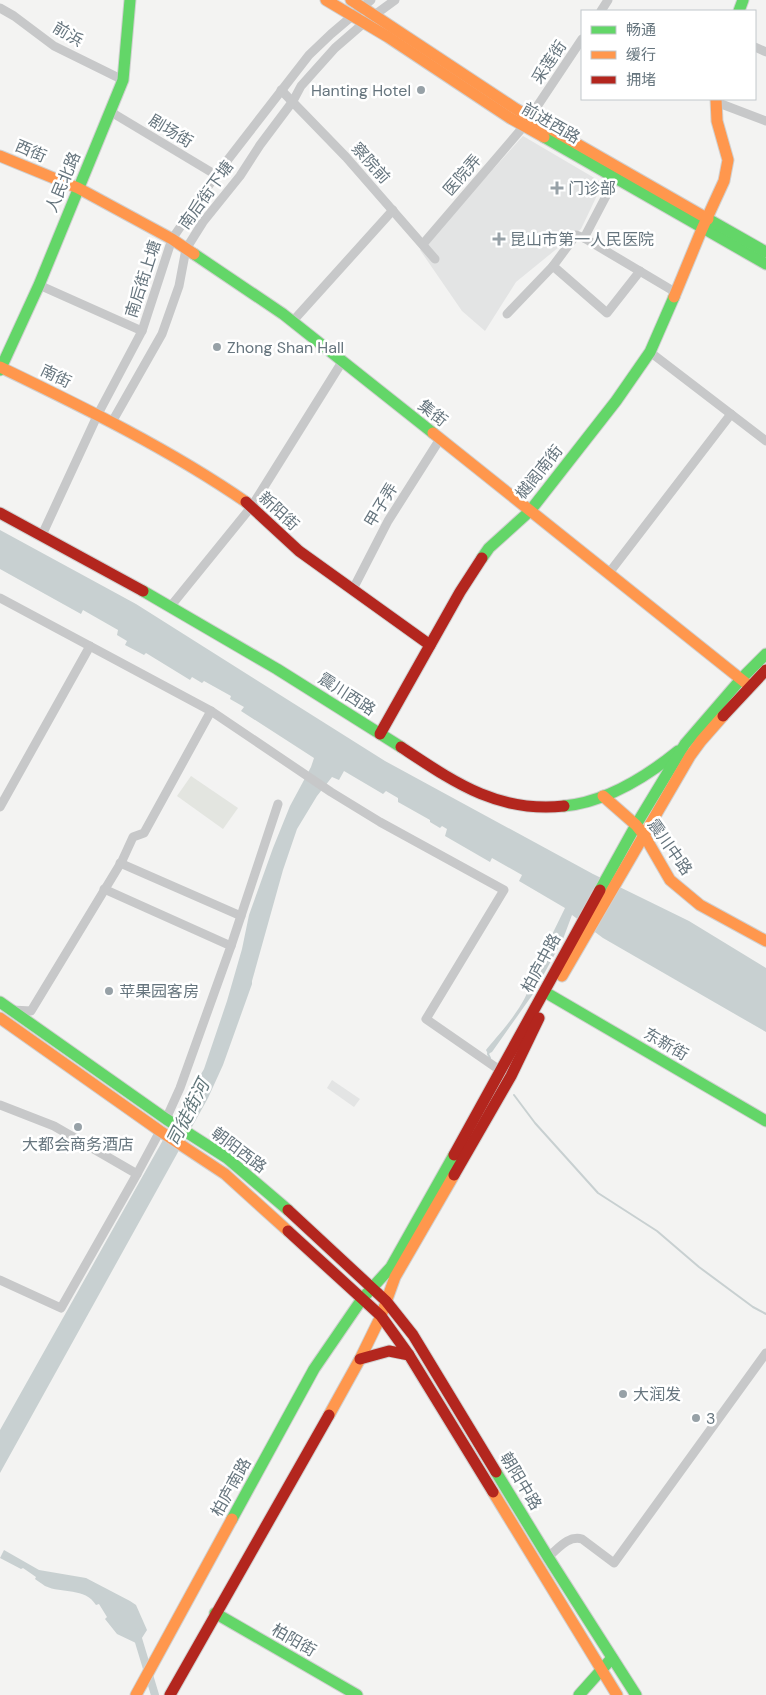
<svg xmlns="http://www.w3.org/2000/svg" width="766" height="1695" font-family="'DM Sans','Noto Sans SC',sans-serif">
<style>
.built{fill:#e3e4e4}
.green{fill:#e3e5e0}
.water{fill:#c8d0d1}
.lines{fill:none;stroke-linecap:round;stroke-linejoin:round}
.stream{stroke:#c8d0d1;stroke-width:2}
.canal{stroke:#c8d0d1;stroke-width:8}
.fast-casing{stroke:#d0d0d0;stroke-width:13}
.slow-casing{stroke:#d0d0d0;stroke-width:13}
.jam-casing{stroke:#d0d0d0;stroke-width:13}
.street{stroke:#c7c8c9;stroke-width:9}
.fast{stroke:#63d668;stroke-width:11}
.slow{stroke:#ff974d;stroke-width:11}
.jam{stroke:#b3261e;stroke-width:11}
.poi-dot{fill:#97a1a7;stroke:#fff;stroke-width:2}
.labels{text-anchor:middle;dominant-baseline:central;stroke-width:5;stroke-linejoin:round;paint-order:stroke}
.street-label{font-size:16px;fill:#66757e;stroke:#fff}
.poi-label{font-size:16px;fill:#66757e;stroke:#fff;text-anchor:start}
.water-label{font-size:18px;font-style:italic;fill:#62777b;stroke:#fff}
</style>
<rect width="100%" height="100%" fill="#f3f3f2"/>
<!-- built -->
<g class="built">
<polygon points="523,136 603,183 581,229 516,282 485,331 462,311 420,250"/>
<polygon points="332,1080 360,1099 354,1107 327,1088"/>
</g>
<!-- green -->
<polygon class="green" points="191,776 238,808 223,829 177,796"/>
<!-- water -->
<g class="water">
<path d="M0,530L136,604L385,761L593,874L689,921L766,968V1032L603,938L572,915L563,939L533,994L492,1052L488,1054L486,1050C499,1034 539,992 529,971L538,953H543L565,908L519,881L522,875L492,858L490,862L445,836L447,829L442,826L440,828L430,822V820L398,802V798L386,791L383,794L344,771L339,780L332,777L317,796L297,829L283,870L252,981V984L223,1065L208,1098L0,1473V1430L163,1140L204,1069L227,1001L242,949L249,915L273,848L290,806L311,767L314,758L241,711L244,707L230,699L231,696L204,681L202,683L192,677L190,680L146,653L144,655L125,645L127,641L117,635L118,630L83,610L81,614L0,569Z"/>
<path d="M4,1550L39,1570L86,1578L130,1601L136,1605L147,1630L138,1644L117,1634L105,1619L107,1617L99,1604L96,1605C85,1587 62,1594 45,1586C42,1584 38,1581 35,1579L36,1577L23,1568L21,1569L0,1558Z"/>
</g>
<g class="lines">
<!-- stream -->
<g class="stream">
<polyline points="489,1052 488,1054 490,1058"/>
<polyline points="514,1095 535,1123 598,1193 657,1231 699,1267 753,1307 766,1314"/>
</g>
<!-- canal -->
<polyline class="canal" points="136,1632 155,1695"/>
<defs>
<g id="fast">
<polyline points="739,11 743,0"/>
<polyline points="544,137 766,264"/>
<polyline points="708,219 766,252"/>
<polyline points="194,254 283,314 433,433"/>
<polyline points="0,370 39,285 123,80 130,0"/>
<polyline points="482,558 489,548 530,511 616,401 650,352 674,297"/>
<polyline points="143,591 277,669 401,747"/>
<path d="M564,806C606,802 646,777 678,751"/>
<polyline points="600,890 636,825 685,744 742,678 766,654"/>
<polyline points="550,995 766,1121"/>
<polyline points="0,1002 166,1119 227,1158 288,1210"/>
<polyline points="496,1472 548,1557 636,1695"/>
<polyline points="232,1519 314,1369 362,1299 391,1267 454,1155"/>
<polyline points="215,1613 357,1695"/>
<polyline points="579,1695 612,1658"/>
</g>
<g id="slow">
<polyline points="326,0 388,37 510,118 544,137"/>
<polyline points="351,0 516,109 708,219"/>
<polyline points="0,156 78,188 172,239 194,254"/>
<polyline points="674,297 702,229 724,181 728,160 717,121 716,99"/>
<path d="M0,367C85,408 169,449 246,502"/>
<polyline points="433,433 747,684"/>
<polyline points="603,796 636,825 644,835 670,880 700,905 766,941"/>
<polyline points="562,976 690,756 701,741 723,716"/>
<polyline points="0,1018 160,1131 225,1174 288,1231"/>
<polyline points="329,1415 360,1359 381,1316 395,1277 454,1175"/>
<polyline points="493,1492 617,1695"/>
<polyline points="136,1695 232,1519"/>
</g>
<g id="jam">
<polyline points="246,502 299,551 430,645"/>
<polyline points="0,513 143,591"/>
<polyline points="723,716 766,670"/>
<polyline points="380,734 460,592 482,558"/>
<path d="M401,747C454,782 497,813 564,806"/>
<polyline points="454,1155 600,890"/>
<polyline points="454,1175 511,1076 539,1018"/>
<polyline points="288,1210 386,1301 413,1335 496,1472"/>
<polyline points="288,1231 381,1316 409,1355 493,1492"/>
<polyline points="360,1359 389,1351 409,1355"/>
<polyline points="170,1695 329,1415"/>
</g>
</defs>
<!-- fast casing -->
<use href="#fast" class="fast-casing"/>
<!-- slow casing -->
<use href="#slow" class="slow-casing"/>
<!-- jam casing -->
<use href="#jam" class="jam-casing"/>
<!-- street -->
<g class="street">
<polyline points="0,8 14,16 54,46 123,80"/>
<polyline points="601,11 608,0"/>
<polyline points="755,47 766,52"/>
<polyline points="281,90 346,157 435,259"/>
<polyline points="716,102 766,121"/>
<polyline points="111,112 216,175"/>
<polyline points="615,179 584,238 675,292"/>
<polyline points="584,238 576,235 553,266 607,313 640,271"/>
<polyline points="423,244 524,126 582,39"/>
<polyline points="39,285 142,331"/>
<polyline points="507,314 553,266"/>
<polyline points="292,322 393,210"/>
<polyline points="650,352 766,441"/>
<polyline points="112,422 162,334 179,286 186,249 203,222 240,176 260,145 293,101 301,86 335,48 365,22 395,0"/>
<polyline points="42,535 98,414 142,331 172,239 216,175 309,55 331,34 371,0"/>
<polyline points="609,573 731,414"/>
<polyline points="353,589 388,521 440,439"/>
<polyline points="0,598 211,711 331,792 380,822 504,890 426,1019 501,1071"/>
<polyline points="170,607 252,506 342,362"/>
<polyline points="0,807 90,646"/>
<polyline points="120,863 241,916"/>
<polyline points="104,889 231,946 180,1088 166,1119"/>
<polyline points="231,946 278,804"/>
<polyline points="12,1010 31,1011 122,861 133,837 144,833 211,711"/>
<polyline points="0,1105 54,1126 137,1174"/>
<polyline points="0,1280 61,1308 137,1174 160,1131"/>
<path d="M548,1557C558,1549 568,1535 582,1539L614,1563L766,1353"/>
</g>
<!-- fast -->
<use href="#fast" class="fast"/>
<!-- slow -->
<use href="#slow" class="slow"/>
<!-- jam -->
<use href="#jam" class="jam"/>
</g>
<!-- markers -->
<g class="poi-dot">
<circle cx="421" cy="90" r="5"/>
<path d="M554.5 180.5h5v5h5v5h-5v5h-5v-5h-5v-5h5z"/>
<path d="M496.5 231.5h5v5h5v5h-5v5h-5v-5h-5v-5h5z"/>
<circle cx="217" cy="347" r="5"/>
<circle cx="109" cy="991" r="5"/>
<circle cx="78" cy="1127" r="5"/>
<circle cx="623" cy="1394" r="5"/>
<circle cx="696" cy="1418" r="5"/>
</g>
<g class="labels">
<!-- street labels -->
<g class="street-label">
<text transform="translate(68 34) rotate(31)">前浜</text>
<text transform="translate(549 62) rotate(-56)">采莲街</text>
<text transform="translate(551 123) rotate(30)">前进西路</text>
<text transform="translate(171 131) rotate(31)">剧场街</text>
<text transform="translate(31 151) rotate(23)">西街</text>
<text transform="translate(371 163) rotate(48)">察院前</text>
<text transform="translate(462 175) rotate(-49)">医院弄</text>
<text transform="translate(63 182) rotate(-67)">人民北路</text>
<text transform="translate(206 195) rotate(-54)">南后街下塘</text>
<text transform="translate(143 279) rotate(-72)">南后街上塘</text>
<text transform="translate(56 376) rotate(26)">南街</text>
<text transform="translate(433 413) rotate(38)">集街</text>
<text transform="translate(539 472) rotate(-51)">樾阁南街</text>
<text transform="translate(381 505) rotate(-59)">甲子弄</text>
<text transform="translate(279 511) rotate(43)">新阳街</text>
<text transform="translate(347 694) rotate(33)">震川西路</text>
<text transform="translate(670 847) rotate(55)">震川中路</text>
<text transform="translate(541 963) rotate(-62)">柏庐中路</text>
<text transform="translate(666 1044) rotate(30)">东新街</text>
<text transform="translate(239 1150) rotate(37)">朝阳西路</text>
<text transform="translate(521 1481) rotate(59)">朝阳中路</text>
<text transform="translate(231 1487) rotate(-61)">柏庐南路</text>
<text transform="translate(294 1640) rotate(30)">柏阳街</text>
</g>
<!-- poi labels -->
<g class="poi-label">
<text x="411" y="90" text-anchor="end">Hanting Hotel</text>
<text x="568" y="188">门诊部</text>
<text x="510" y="239">昆山市第一人民医院</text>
<text x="227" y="347">Zhong Shan Hall</text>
<text x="119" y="991">苹果园客房</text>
<text x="78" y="1144" text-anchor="middle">大都会商务酒店</text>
<text x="633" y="1394">大润发</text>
<text x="706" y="1418">3</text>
</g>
<!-- water labels -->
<g class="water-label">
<text transform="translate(188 1113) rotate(-63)">司徒街河</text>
</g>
</g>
<!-- legend -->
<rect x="581" y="10" width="175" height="90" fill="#ffffff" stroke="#c2c8cb"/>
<rect x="591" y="26" width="25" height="8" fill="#63d668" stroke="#c2c8cb"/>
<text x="626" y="35" font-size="15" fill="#66757e">畅通</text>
<rect x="591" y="51" width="25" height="8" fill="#ff974d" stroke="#c2c8cb"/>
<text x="626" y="60" font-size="15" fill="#66757e">缓行</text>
<rect x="591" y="76" width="25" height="8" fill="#b3261e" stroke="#c2c8cb"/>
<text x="626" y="85" font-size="15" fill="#66757e">拥堵</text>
</svg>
